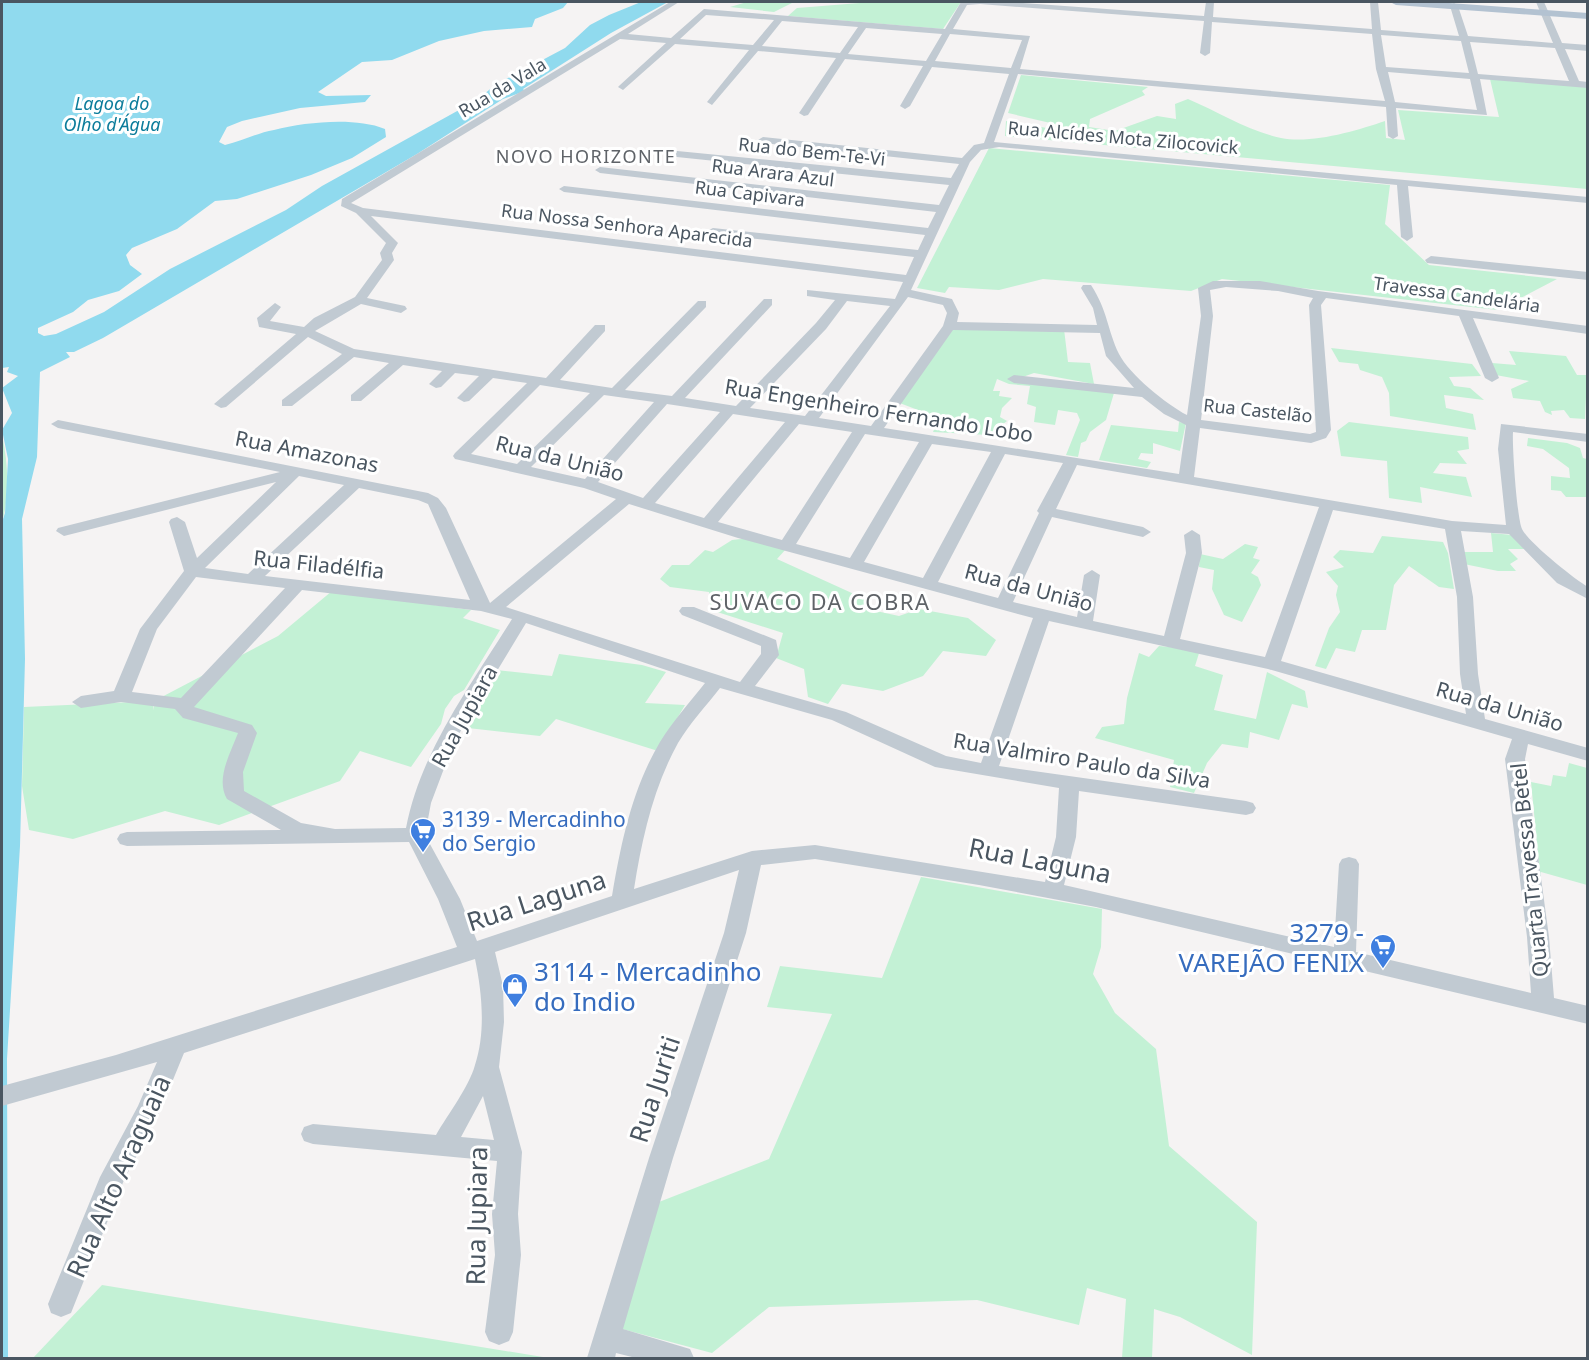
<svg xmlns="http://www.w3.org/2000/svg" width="1589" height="1360" font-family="'Noto Sans',sans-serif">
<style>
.green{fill:#c3f1d5}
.water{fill:#90daee}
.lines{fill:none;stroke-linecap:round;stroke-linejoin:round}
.minor{fill:#c1cad2;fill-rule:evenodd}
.major{fill:#b3c2d1;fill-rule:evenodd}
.labels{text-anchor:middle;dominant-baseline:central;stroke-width:6;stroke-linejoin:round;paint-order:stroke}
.far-street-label{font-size:18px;fill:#4a5661;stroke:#fff}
.far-water-label{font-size:18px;font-style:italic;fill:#0c7c9b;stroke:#fff}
.far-neighbourhood-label{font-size:18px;letter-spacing:1.5px;fill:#5f6368;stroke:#fff}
.street-label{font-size:21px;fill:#4a5661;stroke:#fff}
.shop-label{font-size:21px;fill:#366cbe;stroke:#fff;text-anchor:start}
.neighbourhood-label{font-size:22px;letter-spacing:1.5px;fill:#5f6368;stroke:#fff}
.near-street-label{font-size:26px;fill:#4a5661;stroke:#fff}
.near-shop-label{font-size:26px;fill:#366cbe;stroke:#fff;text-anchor:end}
</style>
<rect width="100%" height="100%" fill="#f5f3f3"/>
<!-- green -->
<g class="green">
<polygon points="747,2 786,2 792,3 774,12 730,7"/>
<polygon points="872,2 961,2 943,29 788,16 797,8"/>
<path d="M1021,75L1148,87L1142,91L1145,95L1090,119L1089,127L1115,131L1157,116L1176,119L1175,104L1188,99C1219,112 1248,131 1281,138C1312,144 1356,131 1385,121L1386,138L1405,140L1398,110L1499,117L1490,79L1587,87V189L1005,136L1006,121L1047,128L1059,125L1008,113Z"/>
<polygon points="989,148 1390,185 1385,224 1429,265 1557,279 1498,310 1222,279 1191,291 1043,279 999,290 949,287 945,293 917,288"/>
<polygon points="953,329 1064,329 1068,362 1090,363 1094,384 1034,373 1017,379 1114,393 1106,420 1090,432 1086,441 1081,443 1078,457 1066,455 1080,420 1077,413 1058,410 1055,425 1034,422 1036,407 1027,404 1030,386 1009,384 997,379 993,391 1000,391 999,396 1012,398 1002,408 1000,417 1007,421 989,435 933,432 939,418 897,402"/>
<polygon points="1331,348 1472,364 1481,376 1449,377 1454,386 1470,388 1484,400 1444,395 1446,408 1473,414 1476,430 1390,416 1389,393 1382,377 1360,370 1358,364 1339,362"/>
<polygon points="1509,351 1566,356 1577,375 1587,375 1585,419 1570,418 1564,410 1551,411 1552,415 1545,412 1540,401 1513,398 1511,389 1529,381 1490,374 1492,363 1516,365"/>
<polygon points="1179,422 1186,423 1180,451 1153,443 1153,454 1141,453 1138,459 1151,462 1147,468 1099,460 1111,425 1178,432"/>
<polygon points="1349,422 1468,437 1469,449 1457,451 1467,464 1440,463 1433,473 1466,477 1472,497 1420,487 1422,503 1389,498 1387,461 1341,456 1337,431"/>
<path d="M2,435C8,462 10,495 2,522Z"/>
<polygon points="1528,438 1567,443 1580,448 1583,458 1587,459 1587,497 1566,497 1561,491 1551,490 1551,476 1570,478 1569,468 1543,449 1527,446"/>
<polygon points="1491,533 1512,535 1528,549 1508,549 1518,559 1510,564 1516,571 1498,571 1464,564 1464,552 1493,552"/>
<polygon points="1382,536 1443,542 1448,553 1454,589 1439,587 1409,566 1394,585 1386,630 1362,630 1355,652 1336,648 1326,669 1315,666 1329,628 1340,612 1336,595 1338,586 1326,572 1344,567 1333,557 1340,550 1373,553"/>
<polygon points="750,538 786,549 777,559 865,599 867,609 899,616 919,609 968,618 996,640 986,656 943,651 923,676 883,691 842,684 828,704 808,697 804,669 776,658 783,633 711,610 709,592 670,587 660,579 672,565 689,565 705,550 713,552 732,540"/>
<polygon points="1245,544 1258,547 1253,558 1260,560 1251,573 1258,577 1261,585 1242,622 1224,615 1212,589 1214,570 1199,567 1200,554 1223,559"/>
<polygon points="332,591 471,610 463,618 500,630 464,690 454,696 445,709 441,724 411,767 360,751 340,781 219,825 165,811 73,839 29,830 22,786 24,707 154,701 153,710 156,700 278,636"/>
<polygon points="1159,646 1200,650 1195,666 1223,675 1214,710 1256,719 1267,672 1305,691 1308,708 1292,704 1279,740 1250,732 1248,748 1222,744 1207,763 1194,793 1170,787 1174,760 1095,738 1102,727 1124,724 1127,698 1139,653 1149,657"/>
<polygon points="559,654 642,665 666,672 645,703 685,705 658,751 556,719 540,736 459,727 496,670 552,676"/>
<polygon points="1569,763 1587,768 1587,885 1541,872 1541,885 1531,782 1551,786 1553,775 1566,777"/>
<polygon points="921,877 1102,909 1101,947 1093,974 1115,1013 1156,1049 1169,1146 1257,1222 1252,1355 1180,1317 1154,1309 1152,1358 1122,1358 1126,1299 1087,1288 1079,1325 977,1300 769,1307 712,1353 622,1329 659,1202 769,1159 832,1014 767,1007 780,966 882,978"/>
<polygon points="102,1285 549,1358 33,1358"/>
</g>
<!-- water -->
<path class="water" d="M2,2H568L563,8L535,19L532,27L484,31L439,41L392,60L362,62L318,92L326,96L371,95L365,102L300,108L242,121L227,127L219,142L225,145C242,141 257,133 274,130C306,122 355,117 385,129L386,137L352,158L311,175L237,199L215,201L177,229L132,248L126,255L130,265L142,274L119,291L88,300L73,312L38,328V333L44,336L56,334L104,312L170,269L286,210L322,186L477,100L495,85L565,48L590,25L609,15L641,2H668L611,33L523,89L525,91L503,99L417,154L103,338L74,352H66L70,357L40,372L37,457L22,519L25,659L20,846L7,1059L8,1358H2V522L5,513L8,459L2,430L12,413L2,388L18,376L7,372L9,367L2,368Z"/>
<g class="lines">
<!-- minor -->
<g class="minor">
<path d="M670,2H679L628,34L671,38L704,9L945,29L961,2H1008L1204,16L1206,2H1214L1213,17L1372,29L1370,2H1378L1381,30L1459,36L1450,6L1454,3L1458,6L1468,36L1553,43L1536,2H1544L1562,43L1588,45V51L1565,49L1579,81L1588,82V88L1480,79L1487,115L1396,108L1398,136L1393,139L1388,136L1386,107L1018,74L994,142L1588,197V203L1408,186L1413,237L1407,241L1401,237L1397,185L999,147L981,150L970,162L911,290L952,299L959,313L957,322L1097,325L1093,308L1081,288L1083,285H1091C1108,311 1107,329 1119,354C1129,374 1167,405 1187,415L1201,316L1198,288L1213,281H1260L1318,291L1588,326V334L1473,318L1499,378L1492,382L1485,378L1459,316L1326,298L1321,305L1331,430L1326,438L1311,443L1200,428L1194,477L1452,521L1506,525L1498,449L1501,424L1588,434V442L1513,432C1512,447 1517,518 1522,529C1528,542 1574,579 1588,587V599L1557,583L1509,534L1461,531L1473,597L1478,674L1485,719L1588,748V761L1528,744L1525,759L1549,937L1554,998L1588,1006V1024L1096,907L979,885L815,859L761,865L746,933L673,1158L623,1329L690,1349L694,1358H636L616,1353L615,1358H587L649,1158L724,933L739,870L495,952L503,986L504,1022L499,1067L522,1152L518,1214L521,1255L513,1332L509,1341L499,1345L489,1341L485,1332L495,1255L492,1214L497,1161L313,1144L304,1141L301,1134L304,1127L313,1124L436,1135C448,1114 469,1087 475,1065C486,1032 482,992 475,959L184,1053L161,1109L124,1180L71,1313L61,1317L51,1313L48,1304L100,1177L138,1106L157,1062L2,1106V1086L116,1055L457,947L438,899L409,842L127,846L120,844L117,839L120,834L127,832L281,830L227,799C215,779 231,752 238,733L183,718L175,709L121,702L81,708L72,702L81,696L114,691L140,629L184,571L169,522L171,519L177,517L185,522L197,558L276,482L64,536L56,531L58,528L280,472L58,428L51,424L58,420L428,493L438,498L446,508L490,603L616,499L584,488L455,459L453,456L455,453L527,383L493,378L469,401L464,402L457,398L479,376L455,373L441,387L436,388L429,384L442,371L403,365L361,401H351V395L389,363L354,357L292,406H282V400L342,354L308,337L226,407L221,408L214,404L296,334L259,327L257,318L275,303L281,307L270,321L304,327L314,318L355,297L382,260L380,253L386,243L356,213L341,206L342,199ZM980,4L1204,21L1200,53L1205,56L1210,53L1212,22L1372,34L1376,69L1385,101L1020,69L1030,36L953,29L967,5ZM706,15L774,20L753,45L680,39ZM782,21L858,27L840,53L762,46ZM866,28L942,34L926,61L848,54ZM950,34L1022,40L1011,68L935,61ZM1381,35L1461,41L1469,73L1386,67ZM620,39L666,43L620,85L618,87L623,90L675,44L749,50L707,102L712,105L758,51L836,58L799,113L804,116L808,115L845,59L923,66L900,106L905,109L910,106L932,67L1009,74L984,143L974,145L962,158L763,137L758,140L763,143L959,164L951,178L667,150L662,153L667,156L949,185L939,205L600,167L595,170L600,173L936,212L928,228L564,186L559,189L564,192L925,235L918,250L713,228L707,231L713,234L914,257L906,275L363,208L351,203ZM1470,42L1555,48L1569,81L1478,74ZM1388,72L1470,79L1477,110L1395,102ZM371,216L903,282L895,299L807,290V296L835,300L816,323L736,406L685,398L772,305V299H764L672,396L625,390L706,307V301H698L612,388L560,380L605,331V325H595L546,378L354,349L315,331L361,304L401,313L407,309L405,306L367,298L394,260L392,253L398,243ZM1226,287L1278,291L1313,298L1309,305L1316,432L1310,434L1201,420L1213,316L1210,290ZM908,297L943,305L947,313L943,326L871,426L819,418ZM847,301L890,306L805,416L750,408L826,329ZM953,330L1100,333L1106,356L1134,388L1014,375L1007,379L1014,383L1142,397L1164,414L1186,425L1179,474L884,428ZM540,385L590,393L517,464L471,454ZM604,395L654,402L585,479L531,467ZM667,404L720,412L643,498L598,482ZM733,414L785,422L704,518L655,503ZM799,424L852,432L782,540L718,522ZM865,434L919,442L850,558L796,544ZM932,444L991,452L923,578L864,562ZM1005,454L1063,463L1037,511L1039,513L998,598L938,582ZM1077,465L1319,507L1265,657L1180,639L1202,553L1200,535L1192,530L1184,535L1186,553L1164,636L1093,621L1100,575L1092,570L1084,575L1077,617L1013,602L1052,517L1143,537L1151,532L1143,527L1056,509ZM299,476L344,485L248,574L205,568ZM359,488L418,500L428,504L470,600L265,576ZM629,504L738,538L1033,618L981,763L946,756L846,712L755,686L779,655L776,640L694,607H682L679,611L682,615L761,646V654L740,682L506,607ZM1333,510L1445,529L1457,597L1460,674L1466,714L1281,661ZM196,577L285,588L181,698L132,692L157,629ZM302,590L481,611L512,619C471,685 421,750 406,828L335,829L301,823L244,791L243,772L257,733L252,725L194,707ZM1049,621L1268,669L1512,739L1505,759L1527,937L1531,993L1356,952L1359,864L1356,859L1349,857L1342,859L1339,864L1334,947L1064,885L1076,837L1079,791L1246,815L1253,813L1256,808L1253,803L1246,801L999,766ZM526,623L705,683C689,703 673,721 660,742C632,789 621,843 612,896L477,941L460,899L425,835L431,803L454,742ZM720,688L832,720L935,767L1059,788L1056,837L1045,882L815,845L752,851L634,889C642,839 653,788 678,743C690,723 706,706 720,688ZM483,1096L494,1140L461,1137Z"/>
<polygon points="1431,256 1588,272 1588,280 1427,263 1425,260"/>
</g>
<!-- major -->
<polygon class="major" points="1390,2 1435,2 1588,13 1588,19 1396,5"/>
</g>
<!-- icons -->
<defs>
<symbol id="supermarket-pin" viewBox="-11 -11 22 30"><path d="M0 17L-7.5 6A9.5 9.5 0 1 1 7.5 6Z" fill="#3f7fe0" stroke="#fff"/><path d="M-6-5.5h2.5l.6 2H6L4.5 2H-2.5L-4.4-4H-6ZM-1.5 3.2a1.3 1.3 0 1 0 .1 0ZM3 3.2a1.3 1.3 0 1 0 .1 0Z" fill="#fff"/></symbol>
<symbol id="shop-pin" viewBox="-11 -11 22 30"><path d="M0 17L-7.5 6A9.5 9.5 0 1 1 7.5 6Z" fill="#3f7fe0" stroke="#fff"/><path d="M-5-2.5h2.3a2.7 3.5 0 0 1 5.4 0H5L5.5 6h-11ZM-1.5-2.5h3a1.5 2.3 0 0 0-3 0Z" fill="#fff"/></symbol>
</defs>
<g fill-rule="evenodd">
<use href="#supermarket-pin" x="408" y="816" width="30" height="40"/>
<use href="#supermarket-pin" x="1368" y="932" width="30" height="40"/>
<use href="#shop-pin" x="500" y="971" width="30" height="40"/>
</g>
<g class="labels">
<!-- far-street labels -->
<g class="far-street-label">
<text transform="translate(502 87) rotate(-31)">Rua da Vala</text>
<text transform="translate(1123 137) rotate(5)">Rua Alcídes Mota Zilocovick</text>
<text transform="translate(812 151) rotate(6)">Rua do Bem-Te-Vi</text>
<text transform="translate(773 172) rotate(7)">Rua Arara Azul</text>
<text transform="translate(750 193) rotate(7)">Rua Capivara</text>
<text transform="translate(627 225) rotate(7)">Rua Nossa Senhora Aparecida</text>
<text transform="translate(1457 294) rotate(8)">Travessa Candelária</text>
<text transform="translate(1258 410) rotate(6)">Rua Castelão</text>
</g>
<!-- far-water labels -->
<g class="far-water-label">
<text x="112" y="103">Lagoa do<tspan x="112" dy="21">Olho d'Água</tspan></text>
</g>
<!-- far-neighbourhood labels -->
<g class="far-neighbourhood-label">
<text x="586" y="156">NOVO HORIZONTE</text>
</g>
<!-- street labels -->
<g class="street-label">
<text transform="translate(879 410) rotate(9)">Rua Engenheiro Fernando Lobo</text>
<text transform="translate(307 451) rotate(11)">Rua Amazonas</text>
<text transform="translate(560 458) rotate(14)">Rua da União</text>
<text transform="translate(319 564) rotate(6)">Rua Filadélfia</text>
<text transform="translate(1029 587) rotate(15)">Rua da União</text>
<text transform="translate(1500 706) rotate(16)">Rua da União</text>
<text transform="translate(464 716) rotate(-61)">Rua Jupiara</text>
<text transform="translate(1082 760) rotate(9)">Rua Valmiro Paulo da Silva</text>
<text transform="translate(1529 870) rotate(-96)">Quarta Travessa Betel</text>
</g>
<!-- shop labels -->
<g class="shop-label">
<text x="442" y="819">3139 - Mercadinho<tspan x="442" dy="24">do Sergio</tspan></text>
</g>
<!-- neighbourhood labels -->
<g class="neighbourhood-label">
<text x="820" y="601">SUVACO DA COBRA</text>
</g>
<!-- near-street labels -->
<g class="near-street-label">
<text transform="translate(1040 860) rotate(11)">Rua Laguna</text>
<text transform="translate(536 900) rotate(-18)">Rua Laguna</text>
<text transform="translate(654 1089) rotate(-72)">Rua Juriti</text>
<text transform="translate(118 1176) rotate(-66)">Rua Alto Araguaia</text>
<text transform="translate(476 1216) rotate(-89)">Rua Jupiara</text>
</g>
<!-- near-shop labels -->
<g class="near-shop-label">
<text x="1364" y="932">3279 -<tspan x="1364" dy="30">VAREJÃO FENIX</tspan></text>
<text x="534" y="971" text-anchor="start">3114 - Mercadinho<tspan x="534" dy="30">do Indio</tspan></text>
</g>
</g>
<!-- border -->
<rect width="1589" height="1360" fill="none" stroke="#4a5661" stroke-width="6"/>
</svg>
